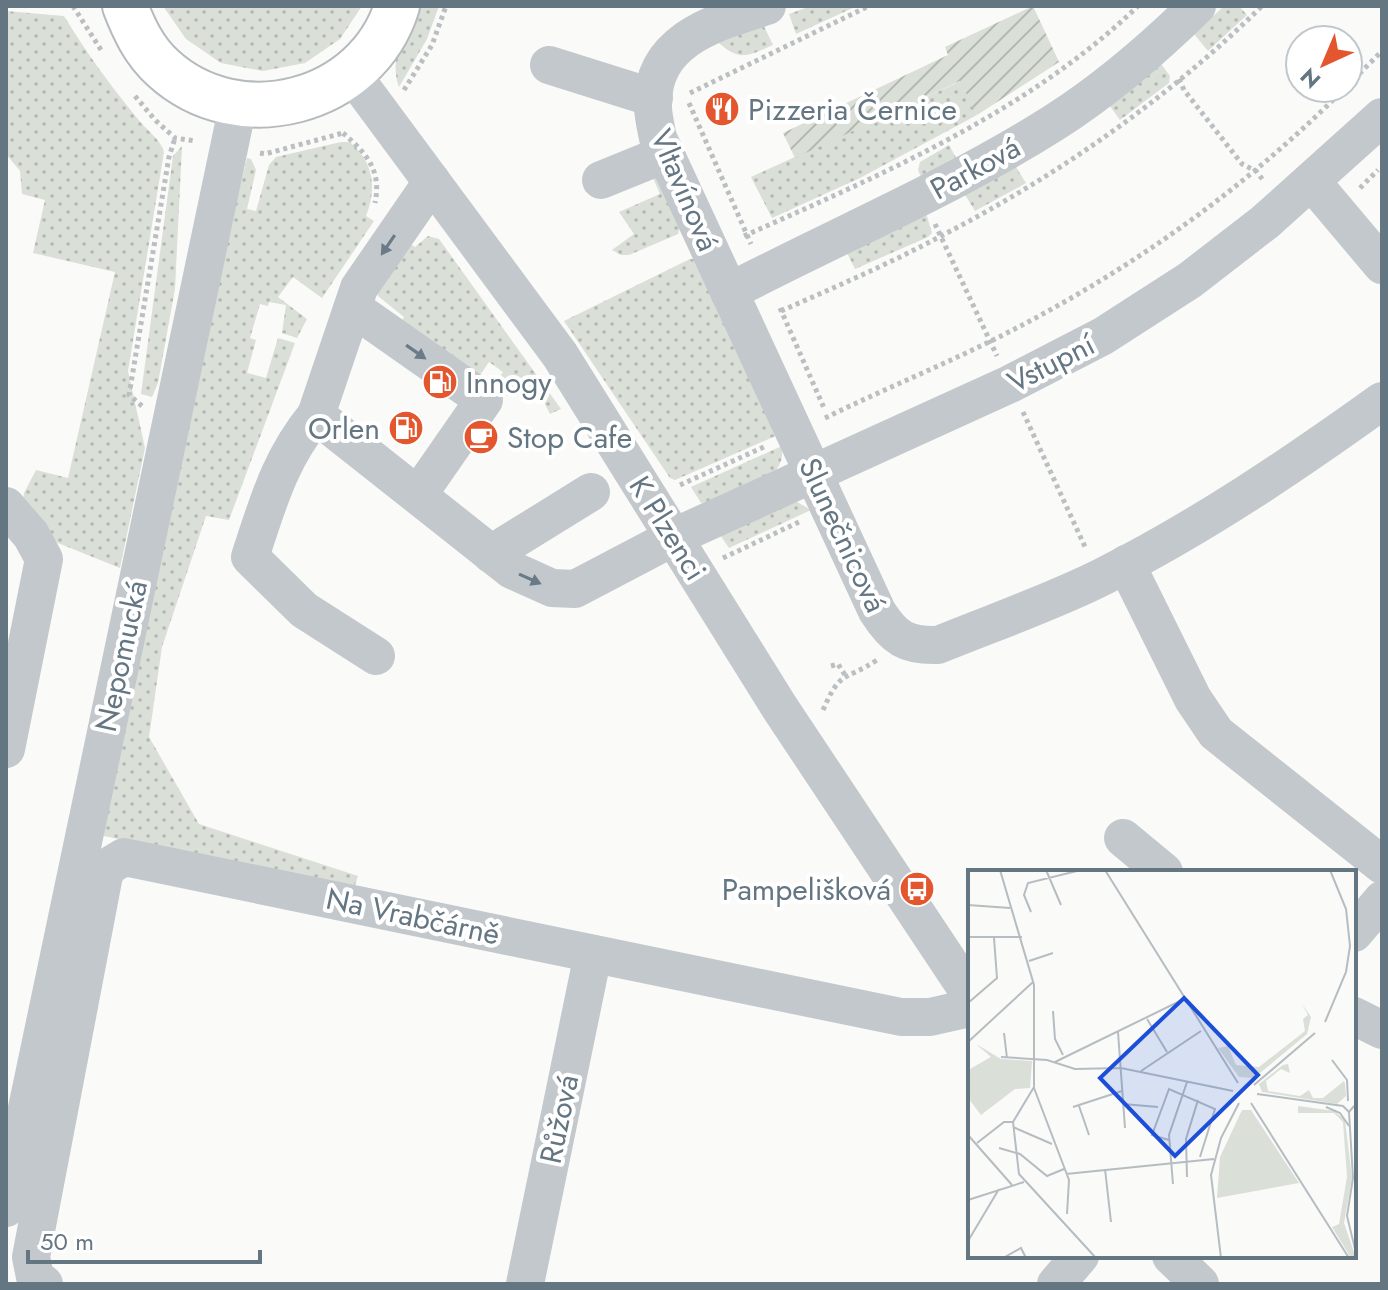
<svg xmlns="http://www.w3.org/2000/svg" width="1388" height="1290" font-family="Jost,sans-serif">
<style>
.grass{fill:url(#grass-dots)}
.garden{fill:url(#garden-furrows)}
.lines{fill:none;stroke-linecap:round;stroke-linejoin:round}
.major-casing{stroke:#b5babe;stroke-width:48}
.path{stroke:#bbbfc2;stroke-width:5;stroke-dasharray:4 4;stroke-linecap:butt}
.minor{stroke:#c3c8cc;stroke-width:38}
.major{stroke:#fff;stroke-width:44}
.oneway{fill:#6a7a87}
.labels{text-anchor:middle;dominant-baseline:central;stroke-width:8;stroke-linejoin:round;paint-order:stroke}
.poi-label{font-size:30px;fill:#657683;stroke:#fff;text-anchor:start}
.street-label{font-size:30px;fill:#657683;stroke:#fff}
.inset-road{fill:none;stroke:#b5bdc2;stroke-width:2}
.view{fill:#1d4ed8;fill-opacity:0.15;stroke:#1d4ed8;stroke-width:4}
.inset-edge{fill:none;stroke:#657683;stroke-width:4}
</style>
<defs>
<pattern id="grass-dots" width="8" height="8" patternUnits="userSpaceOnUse" patternTransform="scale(2)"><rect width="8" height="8" fill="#dadfd7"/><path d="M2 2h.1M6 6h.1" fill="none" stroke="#b4b9b4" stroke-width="1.8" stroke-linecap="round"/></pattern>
<pattern id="garden-furrows" width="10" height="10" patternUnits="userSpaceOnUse" patternTransform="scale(2)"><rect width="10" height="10" fill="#dadfd7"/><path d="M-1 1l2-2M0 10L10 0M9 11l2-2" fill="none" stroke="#b4b9b4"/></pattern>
</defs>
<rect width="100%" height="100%" fill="#fafaf8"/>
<!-- grass -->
<g class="grass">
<polygon points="163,6 362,6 340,39 305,63 263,71 221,63 186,39"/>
<path d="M413,6H439L427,39L399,87C389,59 404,33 413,6Z"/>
<polygon points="811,6 857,6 796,34 789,14"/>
<polygon points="1224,6 1239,6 1247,15 1208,51 1194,34"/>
<path d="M6,11L64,16C86,52 110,85 137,118C145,129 160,138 164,152L128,371L145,448L120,568L53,541L22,507L24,493L36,470L68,478L115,272L33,253L45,200L22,194L20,171L6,154Z"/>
<path d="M762,22L773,45C744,58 739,61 714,39Z"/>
<polygon points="1159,61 1170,76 1169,83 1120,120 1107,102"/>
<polygon points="961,81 977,115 860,178 772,218 751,177"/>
<path d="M341,142H350C374,163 377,188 366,216L374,221L322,298L293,277L278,297L307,319L297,338L282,333L286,305L269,302L268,306L260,304L250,338L256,340L247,373L266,378L278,338L295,343L229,520L206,516L162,647L149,737L199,824L358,876L354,888L99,835L219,272L247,158L251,159L256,170L247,209L256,211L269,165L276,157Z"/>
<polygon points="949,145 960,165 924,184 918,170 920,162"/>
<polygon points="182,146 175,289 158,383 152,397 141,394 173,156"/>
<polygon points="1014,164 1026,183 975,211 964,193"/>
<polygon points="658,170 681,222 678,234 629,255 621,255 612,250 634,234 619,212 660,194 651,173"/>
<polygon points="926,213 932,233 928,237 855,269 845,249"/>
<polygon points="428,236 439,239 561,409 550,414 542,398 501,395 492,389 503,372 489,362 478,378 400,324 404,317 378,296 379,281 407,242 415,247"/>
<polygon points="690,259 697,259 778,435 675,480 670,478 564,321"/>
<path d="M782,446C783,454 782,462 776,470C764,484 720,500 701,503L691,487Z"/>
<polygon points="792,499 811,510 729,548 720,535"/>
</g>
<!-- garden -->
<polygon class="garden" points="1033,6 1059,62 977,115 960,81 795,158 783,133 948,55 945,47"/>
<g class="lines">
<defs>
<path id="major" d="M125,6C134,29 144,51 163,68C238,137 367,104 397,6"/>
</defs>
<!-- major casing -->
<use href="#major" class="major-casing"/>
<!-- path -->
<g class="path">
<polyline points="73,6 103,53"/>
<polyline points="1179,79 1184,90 1242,164 1256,171 1263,180"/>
<polyline points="1348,85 1382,51"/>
<polyline points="404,90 432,45 446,6"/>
<polyline points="690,93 869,6"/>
<polyline points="135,96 155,120 175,138 195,141"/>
<polyline points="689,103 751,244"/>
<path d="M343,133C366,153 382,170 375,203"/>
<polyline points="260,153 265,154 343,133"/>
<polyline points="1360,188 1378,170"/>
<polyline points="935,224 997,356"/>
<path d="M744,236C881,175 1028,112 1138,6"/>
<polyline points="780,308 824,408"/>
<path d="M781,311C835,287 889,264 941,236C1057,176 1169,98 1262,6"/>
<polyline points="142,406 129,395 169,157 175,138"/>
<polyline points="1023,412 1086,549"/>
<path d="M825,418C880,391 936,368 991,341C1122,276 1242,192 1345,88"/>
<polyline points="680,485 766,446"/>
<polyline points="723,558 801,521"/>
<polyline points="831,666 838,664 845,675"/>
<path d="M823,710C841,669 843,682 877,660"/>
</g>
<!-- minor -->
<g class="minor">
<path d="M767,6C717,22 651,39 653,106C653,116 656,128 658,138L877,611C894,638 906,646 938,645C992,623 1050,603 1102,577C1201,527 1293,465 1382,401"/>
<polyline points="549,65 654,98"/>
<polyline points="352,74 560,355 780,708 970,994"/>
<polyline points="601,180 665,154"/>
<polyline points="432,182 359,288 316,415 512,570 552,588 575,589 674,537 1010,384 1103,336 1190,280 1265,222 1382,117"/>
<polyline points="1312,182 1382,265"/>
<path d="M729,292C838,235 951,188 1055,122C1107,89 1153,49 1197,6"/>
<polyline points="353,308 484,400 418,495"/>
<path d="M316,415C279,460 268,503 250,557L304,610L376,656"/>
<polyline points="6,506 31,535 44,559 6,749"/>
<polyline points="491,554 591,492"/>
<polyline points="1126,564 1193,699 1216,733 1382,865"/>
<polyline points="1123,838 1164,872"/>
<polyline points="1354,933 1382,900"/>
<polyline points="1354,1016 1382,1030"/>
<polyline points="6,1208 238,105"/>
<polyline points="1171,1256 1200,1284"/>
<polyline points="44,1284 35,1277 31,1257 104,875 109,866 124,857 901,1017 930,1017 970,1008"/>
<polyline points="525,1284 593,954"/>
<polyline points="1056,1284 1080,1256"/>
</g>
<!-- major -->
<use href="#major" class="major"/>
</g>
<!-- one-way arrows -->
<defs><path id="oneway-solid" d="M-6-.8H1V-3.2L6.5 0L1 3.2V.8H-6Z" transform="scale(2)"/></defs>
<g class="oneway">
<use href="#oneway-solid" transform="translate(388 245) rotate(124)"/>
<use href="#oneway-solid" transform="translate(416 352) rotate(35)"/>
<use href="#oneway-solid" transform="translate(530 579) rotate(24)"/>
</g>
<!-- icons -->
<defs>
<symbol id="restaurant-disc" viewBox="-11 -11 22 22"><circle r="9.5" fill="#e4572e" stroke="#fff"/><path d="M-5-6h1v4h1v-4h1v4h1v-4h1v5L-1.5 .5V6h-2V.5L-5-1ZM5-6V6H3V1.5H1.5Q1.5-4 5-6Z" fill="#fff"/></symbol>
<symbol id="fuel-disc" viewBox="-11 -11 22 22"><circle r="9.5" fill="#e4572e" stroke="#fff"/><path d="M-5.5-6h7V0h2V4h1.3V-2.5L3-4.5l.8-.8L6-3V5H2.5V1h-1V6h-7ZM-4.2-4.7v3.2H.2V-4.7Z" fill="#fff"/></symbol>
<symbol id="cafe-disc" viewBox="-11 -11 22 22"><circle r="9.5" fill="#e4572e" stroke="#fff"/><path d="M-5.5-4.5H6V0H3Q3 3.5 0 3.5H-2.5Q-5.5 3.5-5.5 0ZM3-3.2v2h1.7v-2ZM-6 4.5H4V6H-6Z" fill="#fff"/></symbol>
<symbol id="bus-disc" viewBox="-11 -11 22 22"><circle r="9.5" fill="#e4572e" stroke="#fff"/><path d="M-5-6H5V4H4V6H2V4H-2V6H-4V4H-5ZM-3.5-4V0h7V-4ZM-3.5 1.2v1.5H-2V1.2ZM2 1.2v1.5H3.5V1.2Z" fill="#fff"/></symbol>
</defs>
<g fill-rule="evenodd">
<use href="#restaurant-disc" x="702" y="89" width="40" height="40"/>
<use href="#fuel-disc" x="420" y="362" width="40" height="40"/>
<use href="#fuel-disc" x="386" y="408" width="40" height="40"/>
<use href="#cafe-disc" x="461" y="417" width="40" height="40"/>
<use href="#bus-disc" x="897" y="869" width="40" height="40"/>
</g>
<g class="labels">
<!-- poi labels -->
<g class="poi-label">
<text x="748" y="109">Pizzeria Černice</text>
<text x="466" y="382">Innogy</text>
<text x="380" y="428" text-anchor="end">Orlen</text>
<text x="507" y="437">Stop Cafe</text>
<text x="891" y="889" text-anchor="end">Pampelišková</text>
</g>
<!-- street labels -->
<g class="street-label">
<text transform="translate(975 168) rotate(-29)">Parková</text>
<text transform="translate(685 190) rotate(67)">Vltavínová</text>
<text transform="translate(1051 363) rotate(-27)">Vstupní</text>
<text transform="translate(668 528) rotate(58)">K Plzenci</text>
<text transform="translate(843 535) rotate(65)">Slunečnicová</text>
<text transform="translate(121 656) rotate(-78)">Nepomucká</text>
<text transform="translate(413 916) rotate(12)">Na Vrabčárně</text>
<text transform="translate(559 1119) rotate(-78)">Růžová</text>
</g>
</g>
<!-- overview -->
<g transform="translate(968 870)">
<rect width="388" height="388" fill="#fafaf8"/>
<path d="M334,134L343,147L339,164L286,208L271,207L250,178L260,176L268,195L291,197L337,161L335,149L340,145ZM8,174L33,189L64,191L62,218L47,219L13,245L0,228V200L23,187ZM320,194L322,203L313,199L298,211L300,221L332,226L341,220L345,228H355L376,211L372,204L377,213L378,226L369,234L294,222L291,214L315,195ZM330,236L366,241L377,250L384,308L376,353L388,388H383L364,357L371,354L379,307L375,252L366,243H330ZM274,240H283L331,313L249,328L252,287Z" fill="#dadfd7"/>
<path class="inset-road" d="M32,0L66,115V217L45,252L51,304L128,388M78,0L93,35M137,0L270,213M0,35L42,38M63,42L56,25L60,13L113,0M0,67H54M61,91L85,83M0,133L29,108L26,68M85,141L87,169L95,185M179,149L199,182M357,152L378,102L382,76L378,39L362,0M150,162L157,258M36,163L39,188M0,172L65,112M33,187L79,190L107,199L153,198L265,221M364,190L379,210L380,231M87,192L212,131M173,201L233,161M286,215L347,163M66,218L101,310L99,344M289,224L375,236L381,242L386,236M283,233L381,388M155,234L190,237M111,236L121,265M105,237L154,221M358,237L372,243L381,256M381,242L385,308L379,346L388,383M45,257L84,274M0,265L44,315M201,270L184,265L201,219L247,239L232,287M9,273L36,252H45M31,278L52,284L79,306L96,299M137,299L143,352M98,304L246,289M219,307L218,269L230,230M205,314L201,265L219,212M0,330L56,312M0,371L31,319M35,388L53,378L58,388M253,388L243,305L253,268L271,233"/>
<path class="view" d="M216,128L290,205L207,286L132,208Z"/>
<rect width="388" height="388" class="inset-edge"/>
</g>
<!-- border -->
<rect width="1388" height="1290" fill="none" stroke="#657683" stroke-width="16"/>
<!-- north arrow -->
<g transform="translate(1324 64) rotate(224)"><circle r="38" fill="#ffffff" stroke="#c1c8cd" stroke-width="2"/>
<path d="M0-6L14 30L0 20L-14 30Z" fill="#e4572e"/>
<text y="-12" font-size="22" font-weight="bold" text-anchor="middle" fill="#657683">N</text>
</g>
<!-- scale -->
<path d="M28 1250v12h232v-12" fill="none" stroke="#657683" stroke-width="4"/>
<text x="40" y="1250" font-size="24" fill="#657683" stroke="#ffffff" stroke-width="6" paint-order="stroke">50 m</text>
</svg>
